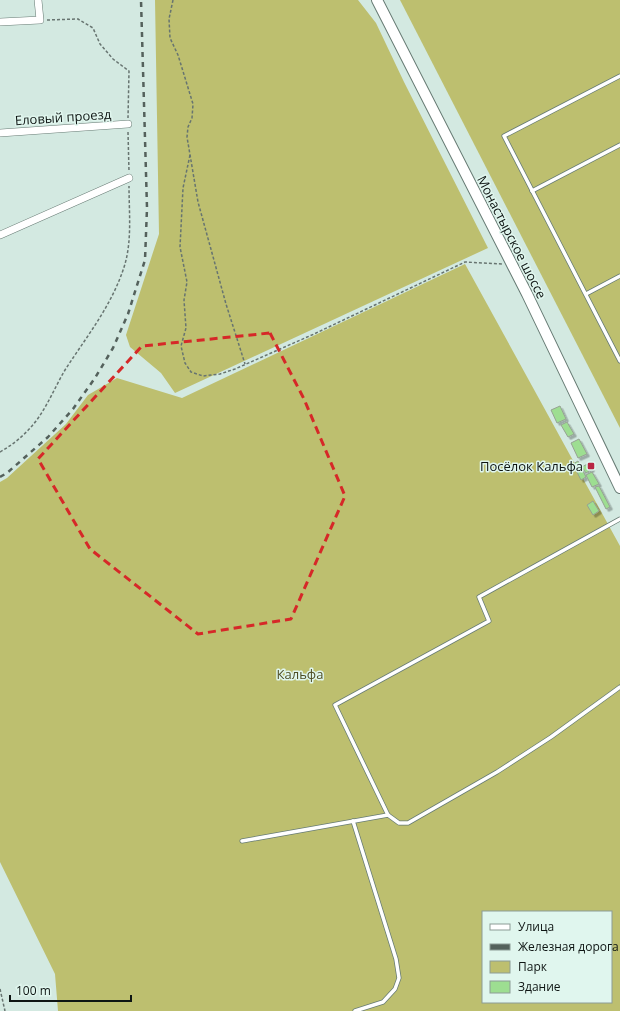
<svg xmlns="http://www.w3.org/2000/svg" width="620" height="1011" font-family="'Open Sans',sans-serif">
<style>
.green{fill:#bdbf6f;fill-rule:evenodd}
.building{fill:#9dde91;stroke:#96a293;filter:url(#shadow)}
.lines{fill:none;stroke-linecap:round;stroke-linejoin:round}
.lane-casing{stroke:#677b74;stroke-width:5}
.street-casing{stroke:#677b74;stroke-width:8}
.secondary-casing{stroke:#677b74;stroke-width:12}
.path{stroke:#677470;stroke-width:1.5;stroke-dasharray:3 2;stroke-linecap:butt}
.lane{stroke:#fff;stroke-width:3.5}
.street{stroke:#fff;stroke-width:7}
.secondary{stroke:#fff;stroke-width:10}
.rail{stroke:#54615c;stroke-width:2.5;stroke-dasharray:5 5;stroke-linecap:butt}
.marked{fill:none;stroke:#d62828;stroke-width:3;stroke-dasharray:8 5;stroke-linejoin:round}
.poi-dot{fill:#b82643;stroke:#e0f6ee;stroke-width:1.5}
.labels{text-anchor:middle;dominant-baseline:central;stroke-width:3;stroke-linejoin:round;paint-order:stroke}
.street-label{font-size:13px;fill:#0e1513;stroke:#e0f6ee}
.poi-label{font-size:13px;fill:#0e1513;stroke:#e0f6ee;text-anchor:end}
.park-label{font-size:13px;fill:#4e4e24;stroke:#e0f6ee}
</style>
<defs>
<filter id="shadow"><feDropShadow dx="2.5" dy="2.5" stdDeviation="0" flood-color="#0004"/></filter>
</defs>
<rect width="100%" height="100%" fill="#d3e9e1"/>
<!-- green -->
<g class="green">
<polygon points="155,0 358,0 376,23 404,82 488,248 175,393 161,373 130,347 126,335 159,234"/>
<polygon points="400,0 620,0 620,428"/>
<path d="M465,264L620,546V1011H58L55,974L0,862V482L7,478L66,424L88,395L117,378L182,398ZM483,912H611V1002H483Z"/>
</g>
<!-- building -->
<g class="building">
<polygon points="560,406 566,419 557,423 551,410"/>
<polygon points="567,422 574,434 568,437 561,425"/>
<polygon points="579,439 587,454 578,458 571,443"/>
<polygon points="578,461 586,477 581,480 573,464"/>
<polygon points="589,463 592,469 586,473 582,467"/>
<polygon points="592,472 599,484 592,487 586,475"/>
<polygon points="599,486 610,507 606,509 595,487"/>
<polygon points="593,501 599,511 593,515 587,505"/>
</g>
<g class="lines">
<defs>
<g id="lane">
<polyline points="620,76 504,136 620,361"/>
<polyline points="532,191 620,145"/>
<polyline points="586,294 620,276"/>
<polyline points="388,815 399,823 408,823 497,772 551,737 620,687"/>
<polyline points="353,821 396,959 399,978 395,989 383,1002 355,1011"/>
<polyline points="242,841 388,815 335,705 489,621 479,597 620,519"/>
</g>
<g id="street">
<polyline points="0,22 40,20 38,0"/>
<polyline points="0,133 128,124"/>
<polyline points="0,235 129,178"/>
</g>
<polyline id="secondary" points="377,0 527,294 620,488"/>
</defs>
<!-- lane casing -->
<use href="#lane" class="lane-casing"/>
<!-- street casing -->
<use href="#street" class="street-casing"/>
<!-- secondary casing -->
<use href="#secondary" class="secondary-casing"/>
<!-- path -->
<g class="path">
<polyline points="173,0 169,19 170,38 178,55 193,104 192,118 188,127 187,137 198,202 226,304 245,364"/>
<polyline points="47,20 78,19 93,28 100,44 113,59 129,71 128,118"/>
<polyline points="128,132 129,172"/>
<polyline points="190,155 183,188 180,247 187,282 184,300 186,328 181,346 185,363 191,372 203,376 220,374 235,369 314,334 465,262 502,264"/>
<path d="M0,452C14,444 26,434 36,421C48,405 55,387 65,370C87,336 113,304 125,264C132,239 129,212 129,186"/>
<polyline points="0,989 5,1011"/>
</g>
<!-- lane -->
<use href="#lane" class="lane"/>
<!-- street -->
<use href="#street" class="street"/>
<!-- secondary -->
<use href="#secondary" class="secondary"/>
<!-- rail -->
<polyline class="rail" points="0,477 7,473 48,437 73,409 95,378 113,348 128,314 145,260 147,208 141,0"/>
</g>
<!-- marked area -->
<path class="marked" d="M270,333L304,399L345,496L291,619L198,634L90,549L38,459L142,346Z"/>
<!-- markers -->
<rect class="poi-dot" x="587" y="462" width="8" height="8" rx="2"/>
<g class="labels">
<!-- street labels -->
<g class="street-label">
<text transform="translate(63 117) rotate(-4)">Еловый проезд</text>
<text transform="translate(512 237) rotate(63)">Монастырское шоссе</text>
</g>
<!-- poi labels -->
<g class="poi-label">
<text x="583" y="466">Посёлок Кальфа</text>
</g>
<!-- park labels -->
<g class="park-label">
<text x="300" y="674">Кальфа</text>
</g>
</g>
<!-- legend -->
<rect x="482" y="911" width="130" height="92" fill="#e0f6ee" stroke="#8c9c96"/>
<rect x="490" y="924" width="20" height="6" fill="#ffffff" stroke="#8c9c96"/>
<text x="518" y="931" font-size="12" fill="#0e1513">Улица</text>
<rect x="490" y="944" width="20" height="6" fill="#54615c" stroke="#8c9c96"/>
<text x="518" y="951" font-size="12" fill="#0e1513">Железная дорога</text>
<rect x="490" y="961" width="20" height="12" fill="#bdbf6f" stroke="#8c9c96"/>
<text x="518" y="971" font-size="12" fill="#0e1513">Парк</text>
<rect x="490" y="981" width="20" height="12" fill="#9dde91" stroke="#8c9c96"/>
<text x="518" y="991" font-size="12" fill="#0e1513">Здание</text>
<!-- scale -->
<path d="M10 995v6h121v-6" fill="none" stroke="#0e1513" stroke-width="2"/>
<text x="16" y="995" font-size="12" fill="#0e1513" stroke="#e0f6ee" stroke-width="3" paint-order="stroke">100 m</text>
</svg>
